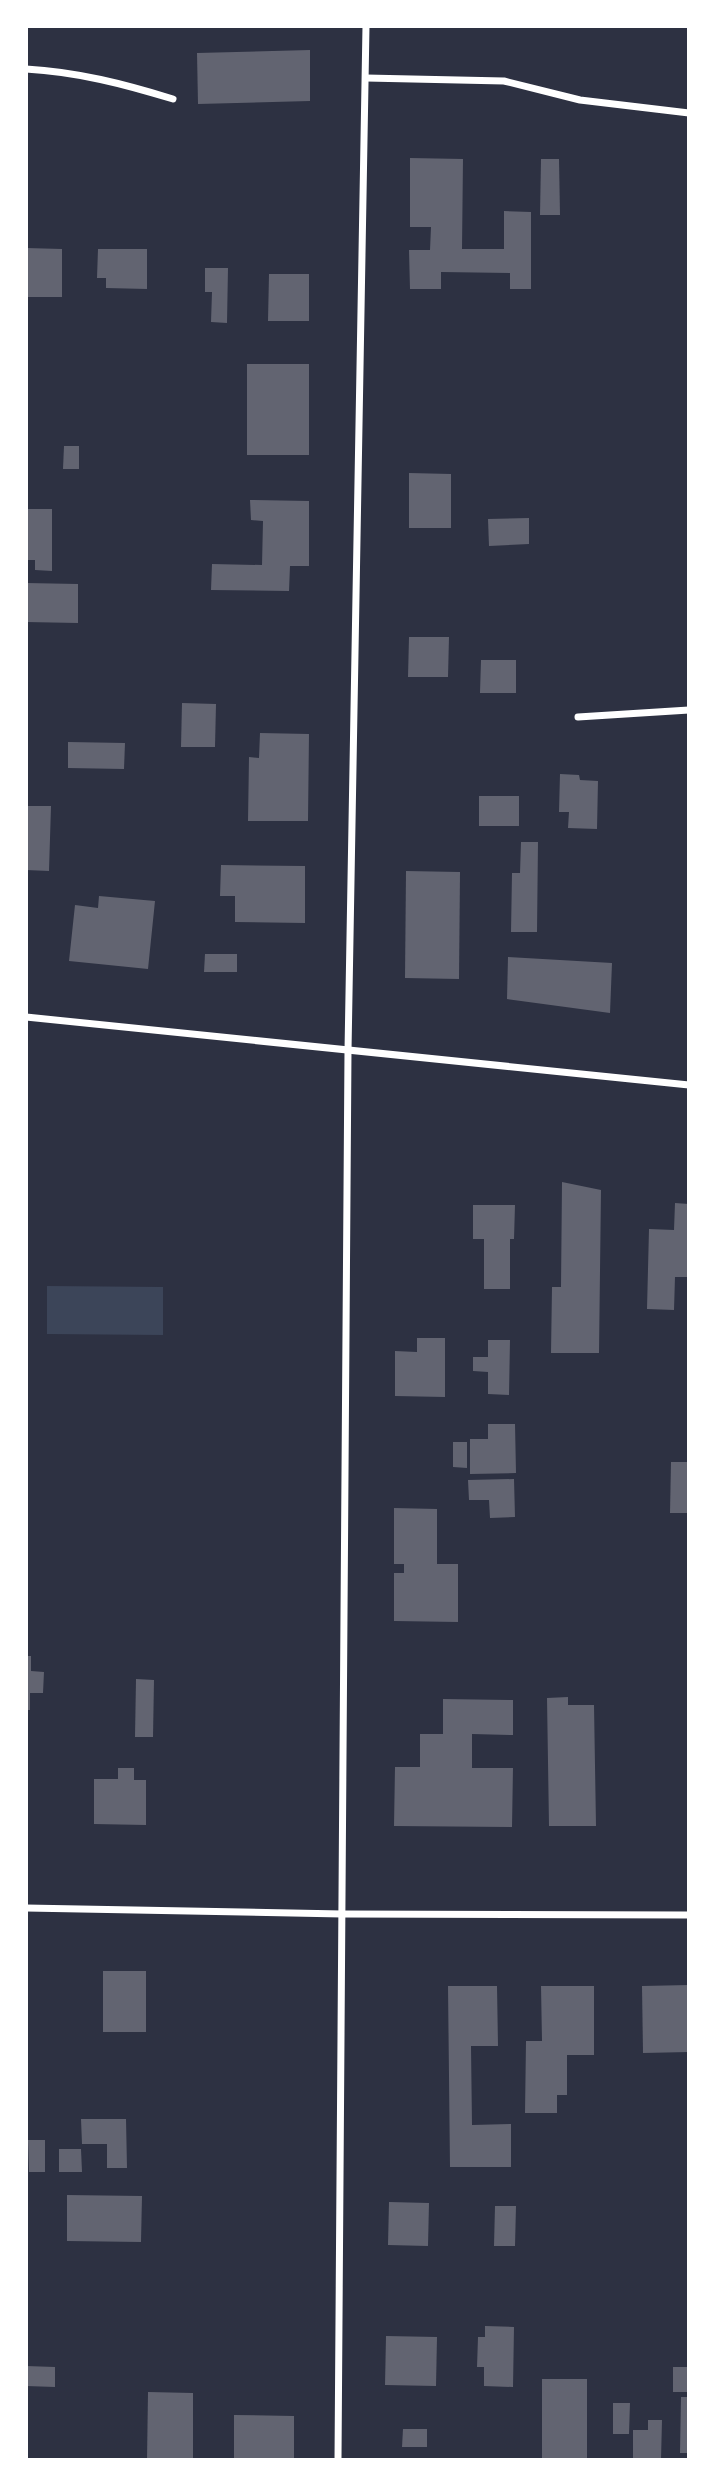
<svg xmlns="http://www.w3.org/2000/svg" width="715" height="2486" font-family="Rubik,sans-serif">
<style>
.green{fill:#3c4559}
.building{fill:#626471}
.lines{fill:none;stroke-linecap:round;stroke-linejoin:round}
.minor{stroke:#fff;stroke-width:7}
</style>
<rect width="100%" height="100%" fill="#2d3142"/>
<!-- green -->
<polygon class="green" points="47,1286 163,1287 163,1335 47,1334"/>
<!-- building -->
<g class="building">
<polygon points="310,50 310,101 198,104 197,53"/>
<polygon points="410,158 463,159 462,249 504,249 504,211 531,212 531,289 510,289 510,273 441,272 441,289 410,289 409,250 430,250 431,227 410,227"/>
<polygon points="541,159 559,159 560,215 540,215"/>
<polygon points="26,248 62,249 62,297 26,297"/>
<polygon points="98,249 147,249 147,289 106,288 106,278 97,278"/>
<polygon points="205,268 228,268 227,323 211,322 212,292 205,292"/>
<polygon points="269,274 309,274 309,321 268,321"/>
<rect x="247" y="364" width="62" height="91"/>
<polygon points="64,446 79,446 79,469 63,469"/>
<polygon points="409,473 451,474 451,528 409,528"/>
<polygon points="250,500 309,501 309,566 290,566 289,591 211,590 212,564 262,565 263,521 251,520"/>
<polygon points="26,509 52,509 52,571 35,570 35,560 26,560"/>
<polygon points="529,518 529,544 489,546 488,519"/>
<polygon points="26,583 78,584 78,623 26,622"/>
<polygon points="409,637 449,637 448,677 408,677"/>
<polygon points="481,660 516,660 516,693 480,693"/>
<polygon points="182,703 216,704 215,747 181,747"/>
<polygon points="260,733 309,734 308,821 248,821 249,757 259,758"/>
<polygon points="68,742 125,743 124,769 68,768"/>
<polygon points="560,774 579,775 580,780 598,781 597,829 568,828 569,812 559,812"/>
<rect x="479" y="796" width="40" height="30"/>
<polygon points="26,806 51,806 49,871 26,870"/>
<polygon points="521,842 538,842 537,932 511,932 512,873 520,873"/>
<polygon points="221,865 305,866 305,923 235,922 235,896 220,896"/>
<polygon points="406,871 460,872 459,979 405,978"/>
<polygon points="99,896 155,901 148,969 69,961 75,905 98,908"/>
<polygon points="205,954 237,954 237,972 204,972"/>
<polygon points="508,957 612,963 610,1013 507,999"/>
<polygon points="562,1182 601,1190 599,1353 551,1353 552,1287 561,1287"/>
<polygon points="675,1203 689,1204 689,1277 675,1277 674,1310 647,1309 649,1229 674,1230"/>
<polygon points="473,1205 515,1205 514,1239 510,1239 510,1289 484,1289 484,1239 473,1239"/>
<polygon points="417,1338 445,1338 445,1397 395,1396 395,1351 417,1352"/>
<polygon points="488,1340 510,1340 509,1395 488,1394 488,1372 473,1371 473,1357 488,1357"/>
<polygon points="488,1424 515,1424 516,1473 470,1474 470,1439 488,1439"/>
<polygon points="453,1442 467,1442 467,1468 453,1467"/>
<polygon points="671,1462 689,1462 689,1513 670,1513"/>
<polygon points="514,1479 515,1517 490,1518 489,1500 469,1500 468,1480"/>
<polygon points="394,1508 437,1509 437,1564 458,1564 458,1622 394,1621 394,1573 404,1573 404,1564 394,1564"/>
<polygon points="26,1656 31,1656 31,1671 44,1672 43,1693 30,1693 30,1710 26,1710"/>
<polygon points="136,1679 154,1680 153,1737 135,1737"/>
<polygon points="568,1697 568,1705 594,1705 596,1826 549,1826 547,1698"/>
<polygon points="443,1699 513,1700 513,1735 472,1734 472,1768 513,1768 512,1827 394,1826 395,1767 420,1767 420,1734 443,1734"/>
<polygon points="118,1768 134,1768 134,1780 146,1780 146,1825 94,1824 94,1779 118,1779"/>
<rect x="103" y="1971" width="43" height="61"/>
<polygon points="689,1985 689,2052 643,2053 642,1986"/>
<polygon points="448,1986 497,1986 498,2046 471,2046 472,2125 511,2124 511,2167 450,2167"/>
<polygon points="541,1986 594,1986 594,2055 567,2055 567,2095 557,2095 557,2113 525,2113 526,2041 542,2041"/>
<polygon points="81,2119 126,2119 127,2168 107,2168 107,2144 82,2144"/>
<polygon points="28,2140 45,2140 45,2172 29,2172"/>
<polygon points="59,2149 81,2149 82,2172 59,2172"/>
<polygon points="67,2195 142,2196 141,2242 67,2241"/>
<polygon points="389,2202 429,2203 428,2246 388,2245"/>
<polygon points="495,2206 516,2206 515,2246 494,2246"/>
<polygon points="485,2326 514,2327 513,2387 484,2386 484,2367 477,2367 478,2337 485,2337"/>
<polygon points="386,2336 437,2337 436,2386 385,2385"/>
<polygon points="26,2366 55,2367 55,2387 26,2386"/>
<rect x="673" y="2367" width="16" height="25"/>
<rect x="542" y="2379" width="45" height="81"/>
<polygon points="148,2392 193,2393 193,2460 147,2460"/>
<polygon points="681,2397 689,2397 689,2453 680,2453"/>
<polygon points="613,2403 630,2403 629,2434 613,2434"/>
<polygon points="234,2415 294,2416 294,2460 234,2460"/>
<polygon points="648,2420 662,2420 661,2460 633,2460 633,2430 648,2430"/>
<polygon points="403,2429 427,2429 427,2447 402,2447"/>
</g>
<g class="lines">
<!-- minor -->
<g class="minor">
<path d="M26,69C78,72 124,84 173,99"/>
<polyline points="366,78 504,81 580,100 689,113"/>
<polyline points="578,717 689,710"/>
<polyline points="26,1017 689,1085"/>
<polyline points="26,1908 342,1914 689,1915"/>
<polyline points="338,2460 348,1051 366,26"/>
</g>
</g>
<!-- border -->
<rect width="715" height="2486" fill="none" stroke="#ffffff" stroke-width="56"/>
</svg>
